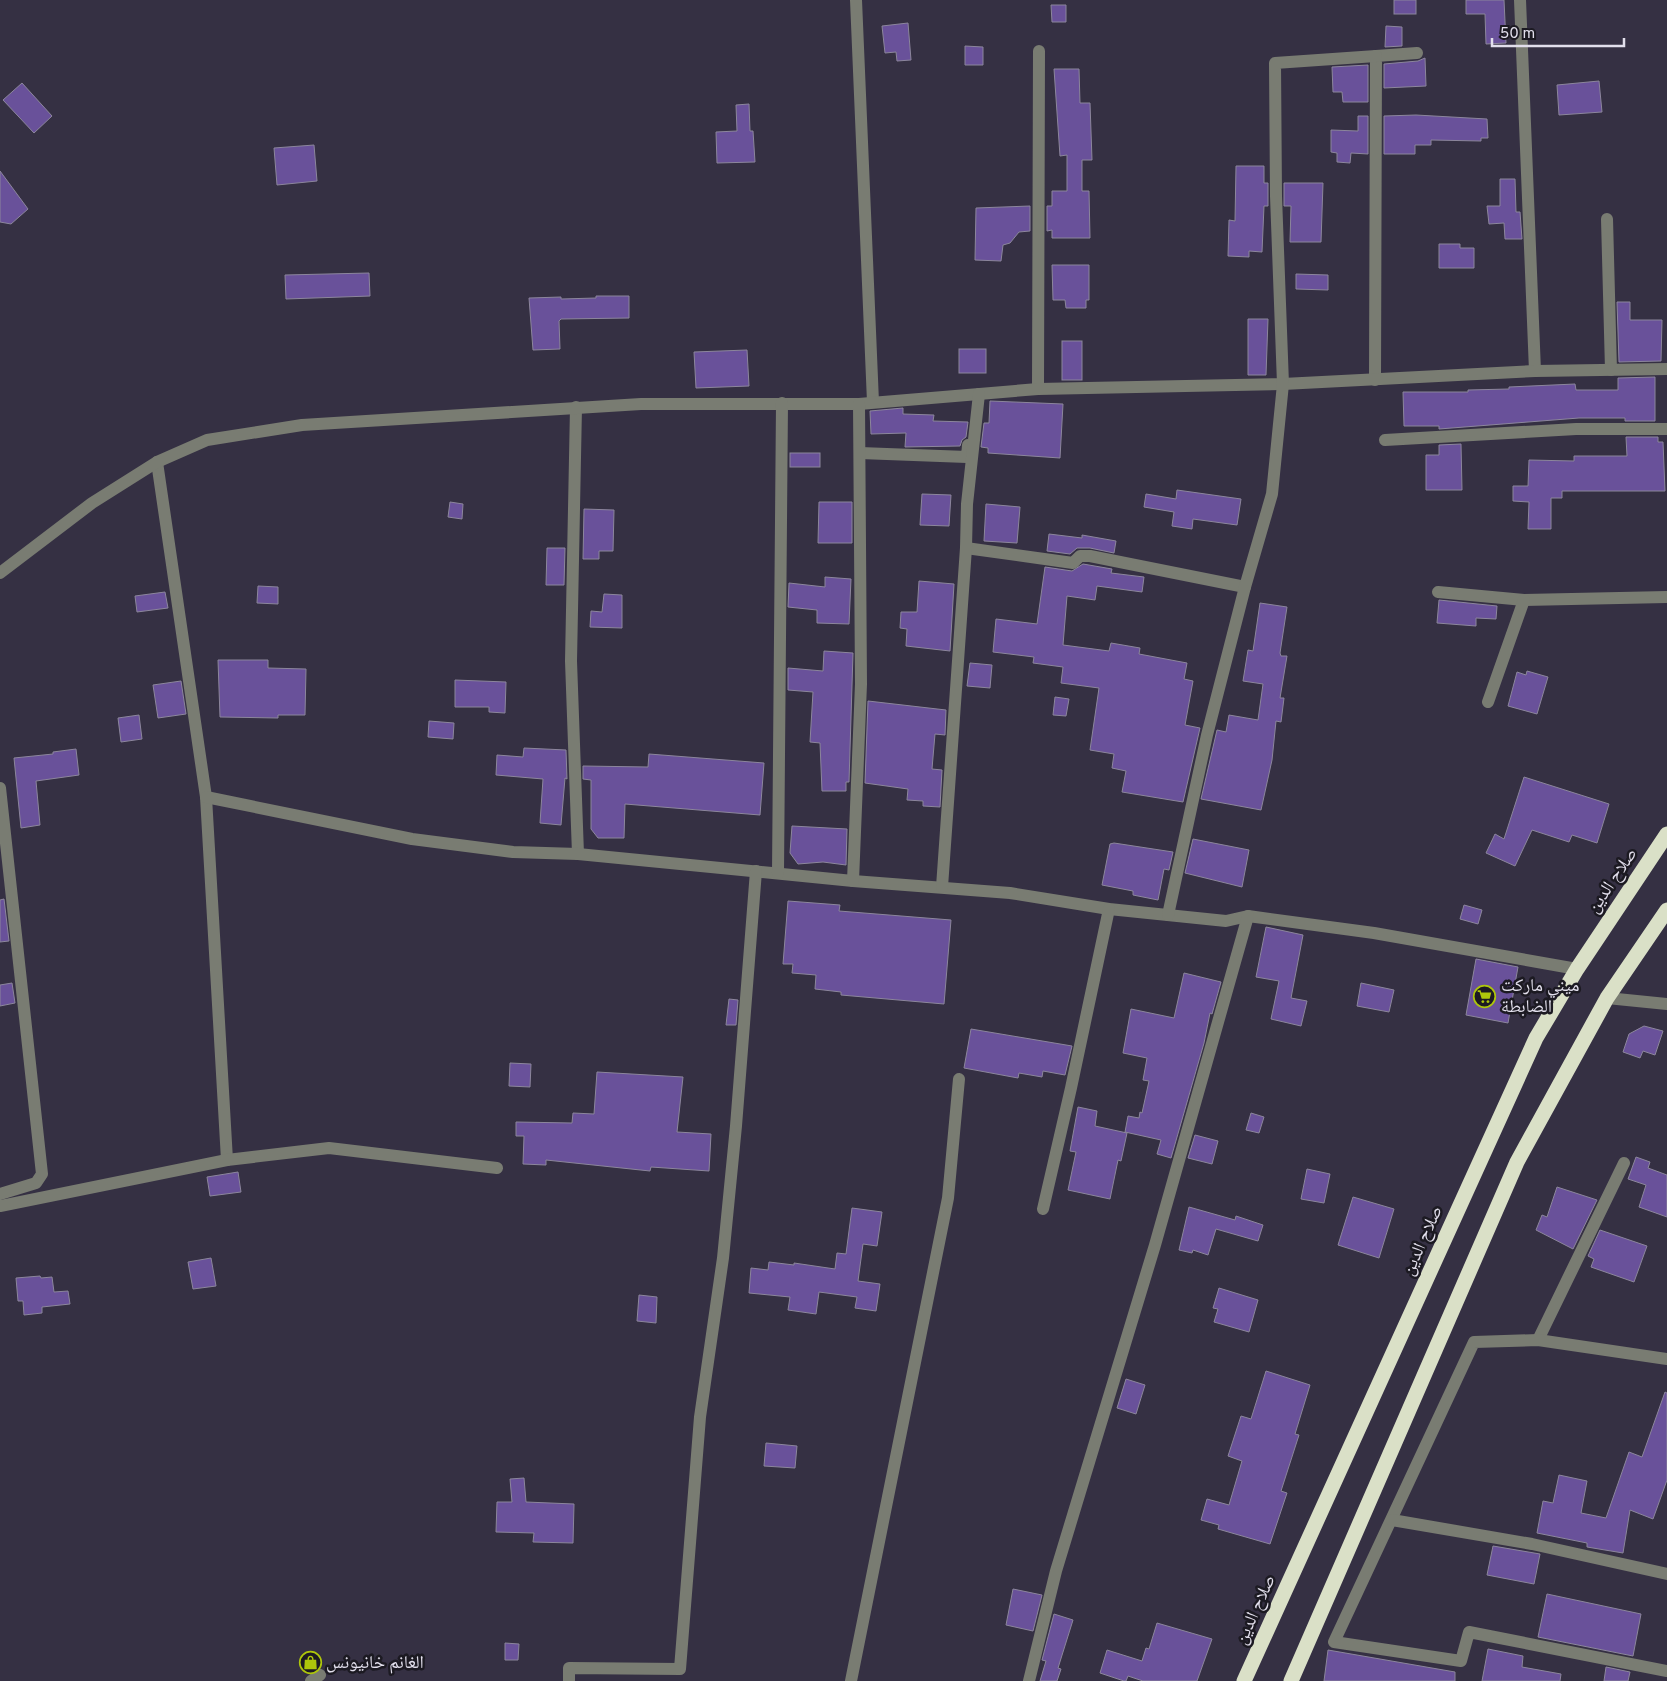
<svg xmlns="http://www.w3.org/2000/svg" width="1667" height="1681" font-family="Overpass,'Noto Naskh Arabic',sans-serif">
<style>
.building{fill:#69519a;stroke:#8c869c}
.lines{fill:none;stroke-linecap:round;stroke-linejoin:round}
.minor{stroke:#797c72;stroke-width:12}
.highway{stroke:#dae0c7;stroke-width:15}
.labels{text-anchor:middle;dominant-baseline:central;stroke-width:5;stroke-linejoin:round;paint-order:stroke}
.street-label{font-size:18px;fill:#e2dfec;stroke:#1c1a22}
.poi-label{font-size:18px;fill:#e2dfec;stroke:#1c1a22;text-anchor:start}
</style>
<rect width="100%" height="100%" fill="#353043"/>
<!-- building -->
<g class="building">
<rect x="1394" y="0" width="22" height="14"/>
<polygon points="1466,0 1504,0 1506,43 1486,44 1485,14 1466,14"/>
<polygon points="1051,5 1066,5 1066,22 1052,22"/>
<polygon points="908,23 911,60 897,61 896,52 885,53 882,26"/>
<polygon points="1386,26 1402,27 1402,46 1385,47"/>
<polygon points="965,46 983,47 983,65 965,65"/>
<polygon points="1425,58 1426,86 1384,88 1384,64 1418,61"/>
<polygon points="1368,65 1368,102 1343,102 1342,92 1333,92 1332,67"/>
<polygon points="1054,69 1079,69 1080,103 1090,103 1092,160 1082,160 1082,191 1089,191 1090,238 1052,238 1052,230 1047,231 1047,206 1052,206 1052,191 1067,191 1067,155 1060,156"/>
<polygon points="1599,81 1602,112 1559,115 1557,85"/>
<polygon points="22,83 52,116 34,133 3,100"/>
<polygon points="749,104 750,131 753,131 755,162 717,163 716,132 737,131 736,105"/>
<polygon points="1416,115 1487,119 1488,138 1481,138 1481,141 1431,140 1431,145 1415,145 1415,154 1384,154 1384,116"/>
<polygon points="1358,116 1368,116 1368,154 1351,153 1350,163 1337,162 1337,153 1331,152 1331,130 1358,131"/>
<polygon points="314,145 317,181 277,185 274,148"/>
<polygon points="1236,166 1264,166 1264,183 1268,183 1268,206 1264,206 1262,252 1249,251 1249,257 1228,256 1229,220 1235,221"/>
<polygon points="0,171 28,209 11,224 0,222"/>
<polygon points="1500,179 1515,179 1516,212 1520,212 1522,239 1505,239 1504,223 1489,224 1487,206 1500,206"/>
<polygon points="1284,183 1323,183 1321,242 1290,242 1291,206 1284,206"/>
<polygon points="1030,206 1030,231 1019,232 1010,243 1003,245 1001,261 975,260 976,208"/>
<polygon points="1439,244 1460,244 1460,248 1474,248 1474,268 1439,268"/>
<polygon points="1052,265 1089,265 1089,300 1086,300 1086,308 1066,308 1065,300 1053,300"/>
<polygon points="369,273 370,296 286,299 285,275"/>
<polygon points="1296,274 1328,275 1328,290 1296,289"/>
<polygon points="596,296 629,296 629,318 561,319 559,321 560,349 533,350 529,298 561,297 561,299 596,298"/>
<polygon points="1617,302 1630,302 1630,320 1662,320 1661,361 1619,362"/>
<polygon points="1248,319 1268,319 1266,375 1248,375"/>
<rect x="1062" y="341" width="20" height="39"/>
<rect x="959" y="349" width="27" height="24"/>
<polygon points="747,350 749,386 696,388 694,352"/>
<polygon points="1655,377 1655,421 1625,421 1625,418 1579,418 1439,429 1439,426 1404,426 1403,392 1468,392 1468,390 1509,389 1509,387 1575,384 1576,390 1618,390 1618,378"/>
<polygon points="990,401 1063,404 1060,458 988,453 988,448 981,447 984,423 989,423"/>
<polygon points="903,408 903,414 934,415 933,421 968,422 966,437 962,440 960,446 905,447 906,433 871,434 870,411"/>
<polygon points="1626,437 1658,437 1658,442 1663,442 1665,491 1562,491 1562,498 1551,498 1551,529 1528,529 1529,502 1513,501 1513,486 1528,486 1529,460 1574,461 1574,456 1627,456"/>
<polygon points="1461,444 1462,490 1426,490 1426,455 1439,455 1439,445"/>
<rect x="790" y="453" width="30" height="14"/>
<polygon points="1177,490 1241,499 1237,525 1193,519 1192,529 1172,526 1174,512 1144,507 1146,494 1176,499"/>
<polygon points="922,494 951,495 949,526 920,525"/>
<polygon points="450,502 463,504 462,519 448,517"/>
<polygon points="819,502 852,502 852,543 818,543"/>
<polygon points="986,504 1020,507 1017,543 984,541"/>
<polygon points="584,509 614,510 613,551 599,551 599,559 583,559"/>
<polygon points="1049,534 1082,538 1082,535 1116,541 1114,553 1090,548 1077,548 1070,554 1047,551"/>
<polygon points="547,548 565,548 564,585 546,585"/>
<polygon points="1083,564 1112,569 1111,573 1144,577 1142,592 1097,586 1095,600 1067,596 1063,645 1109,651 1111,643 1140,648 1139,654 1187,663 1184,679 1193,681 1185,725 1200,728 1183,802 1122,792 1126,771 1112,768 1114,754 1090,750 1099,688 1061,683 1063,667 1033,663 1034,657 993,652 996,619 1037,624 1045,567 1072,571"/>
<polygon points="825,577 851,579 849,624 817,623 817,610 788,607 789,583 825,587"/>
<polygon points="919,581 954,584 950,651 906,646 907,629 900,628 901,612 917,612"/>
<polygon points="258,586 278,587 278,604 257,603"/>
<polygon points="165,592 168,608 137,612 135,596"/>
<polygon points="604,594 622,595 622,628 590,627 591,611 602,612"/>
<polygon points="1439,600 1497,606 1496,619 1476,618 1476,626 1437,623"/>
<polygon points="1260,603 1287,607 1280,653 1281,656 1287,656 1280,698 1284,698 1281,722 1276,721 1272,760 1261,810 1201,799 1217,730 1226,732 1229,715 1258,720 1263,684 1243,681 1248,650 1253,651"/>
<polygon points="824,651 853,653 849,782 846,782 846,791 822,791 820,743 810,742 813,692 788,690 788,668 823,671"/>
<polygon points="218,660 268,660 268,668 306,669 305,715 278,715 278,718 220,717"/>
<polygon points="970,663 992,665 990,688 967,686"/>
<polygon points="1527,671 1548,677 1537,714 1508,706 1517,672 1526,675"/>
<polygon points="455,680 506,682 505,713 489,712 489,707 455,707"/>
<polygon points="181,681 186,714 158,718 153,685"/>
<polygon points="1055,697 1069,699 1066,716 1053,715"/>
<polygon points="868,701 946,710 945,735 935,734 932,769 942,770 940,807 923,806 923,801 907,800 908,789 865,783"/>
<polygon points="139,715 142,739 121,742 118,718"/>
<polygon points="429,721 454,723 453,739 428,737"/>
<polygon points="524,748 566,750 567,779 565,778 561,825 540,823 543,779 496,775 497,755 523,757"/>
<polygon points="76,749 79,775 36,781 40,825 21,828 14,758 53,754 53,752"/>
<polygon points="649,754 764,763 760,815 625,804 624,838 598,838 591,829 591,780 583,779 583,766 648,767"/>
<polygon points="1524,777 1609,804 1597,843 1572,835 1569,842 1532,830 1515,866 1486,853 1495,834 1504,839"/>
<polygon points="792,826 847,829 846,865 823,862 798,864 790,853"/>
<polygon points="1193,839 1249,850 1242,887 1185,873"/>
<polygon points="1114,843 1173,852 1169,870 1164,869 1158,900 1133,895 1133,891 1102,885 1110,844"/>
<polygon points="4,899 9,941 0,942 0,900"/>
<polygon points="788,901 840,905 839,911 951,920 944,1004 841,995 841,992 815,989 816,975 792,973 793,964 783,964"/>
<polygon points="1464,905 1482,910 1478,924 1460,919"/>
<polygon points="1266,927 1303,935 1291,998 1307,1001 1301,1026 1271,1019 1279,981 1256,977"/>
<polygon points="1476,959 1518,967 1508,1023 1466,1015"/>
<polygon points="1184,973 1221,982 1212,1014 1210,1013 1204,1043 1171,1158 1157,1154 1161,1140 1125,1132 1128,1116 1139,1118 1140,1112 1142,1113 1149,1081 1143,1080 1147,1058 1123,1053 1131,1009 1174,1018"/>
<polygon points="12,983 15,1003 0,1006 0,985"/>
<polygon points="1361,983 1394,990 1389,1012 1357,1006"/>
<polygon points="729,999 738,1000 736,1025 726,1025"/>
<polygon points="1644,1026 1663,1031 1655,1055 1643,1051 1640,1058 1623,1052 1629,1034"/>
<polygon points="971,1029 1072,1046 1065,1075 1043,1071 1042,1077 1019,1073 1018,1078 964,1068"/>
<polygon points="510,1063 531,1064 530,1087 509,1086"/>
<polygon points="597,1072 683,1077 677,1132 711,1134 709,1171 651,1167 650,1171 546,1160 546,1165 523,1164 524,1136 516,1136 516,1122 572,1123 573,1113 594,1114"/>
<polygon points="1078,1107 1097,1111 1095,1126 1127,1133 1121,1161 1118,1160 1110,1199 1068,1190 1076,1152 1070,1151"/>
<polygon points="1251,1113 1264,1117 1259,1133 1246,1130"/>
<polygon points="1195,1135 1218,1141 1212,1164 1188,1158"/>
<polygon points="1636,1157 1650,1162 1648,1168 1667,1175 1667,1217 1639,1207 1646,1185 1628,1179"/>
<polygon points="1307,1169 1330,1174 1324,1203 1301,1199"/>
<polygon points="238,1172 241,1192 210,1196 207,1177"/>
<polygon points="1557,1187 1597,1200 1573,1249 1536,1230 1542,1215 1547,1217"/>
<polygon points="1353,1197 1394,1209 1379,1258 1338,1245"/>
<polygon points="1189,1207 1235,1220 1236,1216 1263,1225 1258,1241 1216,1229 1208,1255 1193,1250 1192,1253 1179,1250"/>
<polygon points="852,1208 882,1212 877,1246 863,1244 858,1281 880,1284 876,1311 855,1308 857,1297 819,1292 816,1314 788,1310 790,1297 749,1293 751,1268 768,1270 769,1262 794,1265 794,1263 835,1269 837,1253 846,1254"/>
<polygon points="1600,1230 1647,1246 1634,1282 1591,1267 1594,1259 1588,1256"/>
<polygon points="211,1258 216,1286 193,1289 188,1262"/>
<polygon points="40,1276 41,1278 52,1277 54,1292 68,1291 70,1304 42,1307 42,1313 24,1315 23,1301 18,1301 16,1278"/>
<polygon points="1219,1288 1258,1300 1249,1332 1214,1322 1218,1309 1213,1308"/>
<polygon points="639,1295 657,1297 656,1323 637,1321"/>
<polygon points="1266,1371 1310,1385 1295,1434 1299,1435 1281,1491 1287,1493 1270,1544 1218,1529 1219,1525 1201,1520 1207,1499 1229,1505 1242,1461 1228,1456 1241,1416 1251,1419"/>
<polygon points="1126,1379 1145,1385 1136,1414 1117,1408"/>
<polygon points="1665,1392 1667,1393 1667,1480 1653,1519 1630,1510 1623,1553 1587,1547 1587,1543 1537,1533 1543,1501 1553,1503 1559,1475 1587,1481 1581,1513 1606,1518 1629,1452 1642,1457"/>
<polygon points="766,1443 797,1446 795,1468 764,1466"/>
<polygon points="524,1478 526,1502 574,1504 573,1543 533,1542 534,1533 496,1532 497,1502 512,1502 510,1479"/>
<polygon points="1493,1546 1540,1554 1534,1584 1487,1575"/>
<polygon points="1013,1589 1042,1595 1033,1631 1006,1625"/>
<polygon points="1547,1594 1641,1614 1633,1656 1538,1637"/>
<polygon points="1054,1614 1073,1620 1058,1668 1061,1669 1057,1681 1040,1681 1046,1661 1042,1660"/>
<polygon points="1157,1623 1212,1639 1197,1681 1143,1681 1128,1676 1126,1681 1124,1681 1100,1673 1107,1650 1142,1661 1146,1648 1149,1649"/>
<polygon points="505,1643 519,1644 518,1660 505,1660"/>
<polygon points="1488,1649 1523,1656 1522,1667 1561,1674 1560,1681 1482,1681"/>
<polygon points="1328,1650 1455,1672 1455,1681 1324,1681"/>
<polygon points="1606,1667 1630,1672 1628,1681 1604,1681"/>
</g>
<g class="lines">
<!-- minor -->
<g class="minor">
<polyline points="856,0 873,402"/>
<polyline points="1520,0 1535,371"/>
<polyline points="1607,219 1611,370"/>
<polyline points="1375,380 1376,56 1417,53"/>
<polyline points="1038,389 1039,51"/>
<polyline points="576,407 571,661 578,854"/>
<polyline points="1385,440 1576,429 1667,429"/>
<polyline points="860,453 967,457 968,445"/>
<polyline points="157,462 206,797 227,1160"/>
<polyline points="966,548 1073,563 1080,556 1090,556 1245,587"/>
<polyline points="0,573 92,503 157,462 207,440 302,425 641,404 859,404 1038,389 1283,384 1535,371 1667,369"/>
<polyline points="1438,592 1524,600 1667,597"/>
<polyline points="1488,702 1524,600"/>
<polyline points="0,788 42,1174 36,1183 0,1194"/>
<polyline points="206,797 412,839 513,852 578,854 853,881 1010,893 1109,909 1226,921 1248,916 1374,933 1577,969"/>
<polyline points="778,873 782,403"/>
<polyline points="853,881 861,684 859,404"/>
<polyline points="942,887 966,548 967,504 979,394"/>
<polyline points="1168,915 1207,735 1245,587 1272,494 1283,384 1276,196 1275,63 1376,56"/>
<polyline points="1607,998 1667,1004"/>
<polyline points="0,1206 227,1160 329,1148 497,1168"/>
<polyline points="1043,1209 1071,1088 1109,909"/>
<polyline points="1538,1340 1624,1163"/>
<polyline points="1667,1359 1538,1340 1474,1342 1334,1642 1461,1661 1469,1632 1667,1671"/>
<polyline points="1392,1520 1532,1544 1667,1574"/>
<polyline points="311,1681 320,1675"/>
<polyline points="569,1681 569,1668 680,1669 700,1417 723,1258 736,1126 756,871"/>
<polyline points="851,1681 948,1198 959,1079"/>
<polyline points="1029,1681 1056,1571 1155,1245 1248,916"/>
</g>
<!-- highway -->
<g class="highway">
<polyline points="1244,1681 1536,1038 1577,969 1667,834"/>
<polyline points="1291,1681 1517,1162 1607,998 1667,910"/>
</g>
</g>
<!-- icons -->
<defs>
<symbol id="supermarket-ring" viewBox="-11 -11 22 22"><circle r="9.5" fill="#1c1a22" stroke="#aec60b" stroke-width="1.5"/><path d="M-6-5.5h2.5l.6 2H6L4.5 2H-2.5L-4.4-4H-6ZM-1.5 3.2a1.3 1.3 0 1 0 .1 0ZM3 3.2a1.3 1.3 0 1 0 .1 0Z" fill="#aec60b"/></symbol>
<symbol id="shop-ring" viewBox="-11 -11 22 22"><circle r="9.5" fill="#1c1a22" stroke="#aec60b" stroke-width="1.5"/><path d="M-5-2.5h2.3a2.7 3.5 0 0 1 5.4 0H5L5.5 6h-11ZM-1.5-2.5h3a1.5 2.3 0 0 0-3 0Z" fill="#aec60b"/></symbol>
</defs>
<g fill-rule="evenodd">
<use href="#supermarket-ring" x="1472" y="984" width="25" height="25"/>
<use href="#shop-ring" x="298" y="1650" width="25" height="25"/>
</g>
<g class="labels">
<!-- street labels -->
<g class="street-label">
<text transform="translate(1613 881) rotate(-56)">صلاح الدين</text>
<text transform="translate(1423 1241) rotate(-66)">صلاح الدين</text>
<text transform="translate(1256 1610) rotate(-66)">صلاح الدين</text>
</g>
<!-- poi labels -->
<g class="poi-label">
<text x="1501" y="986">ميني ماركت<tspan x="1501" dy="21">الضابطة</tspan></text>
<text x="326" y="1663">الغانم خانيونس</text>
</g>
</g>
<!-- scale -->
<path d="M1492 38v8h132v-8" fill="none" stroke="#e2dfec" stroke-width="2.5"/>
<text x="1500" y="38" font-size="15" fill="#e2dfec" stroke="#1c1a22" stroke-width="4" paint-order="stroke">50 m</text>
</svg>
